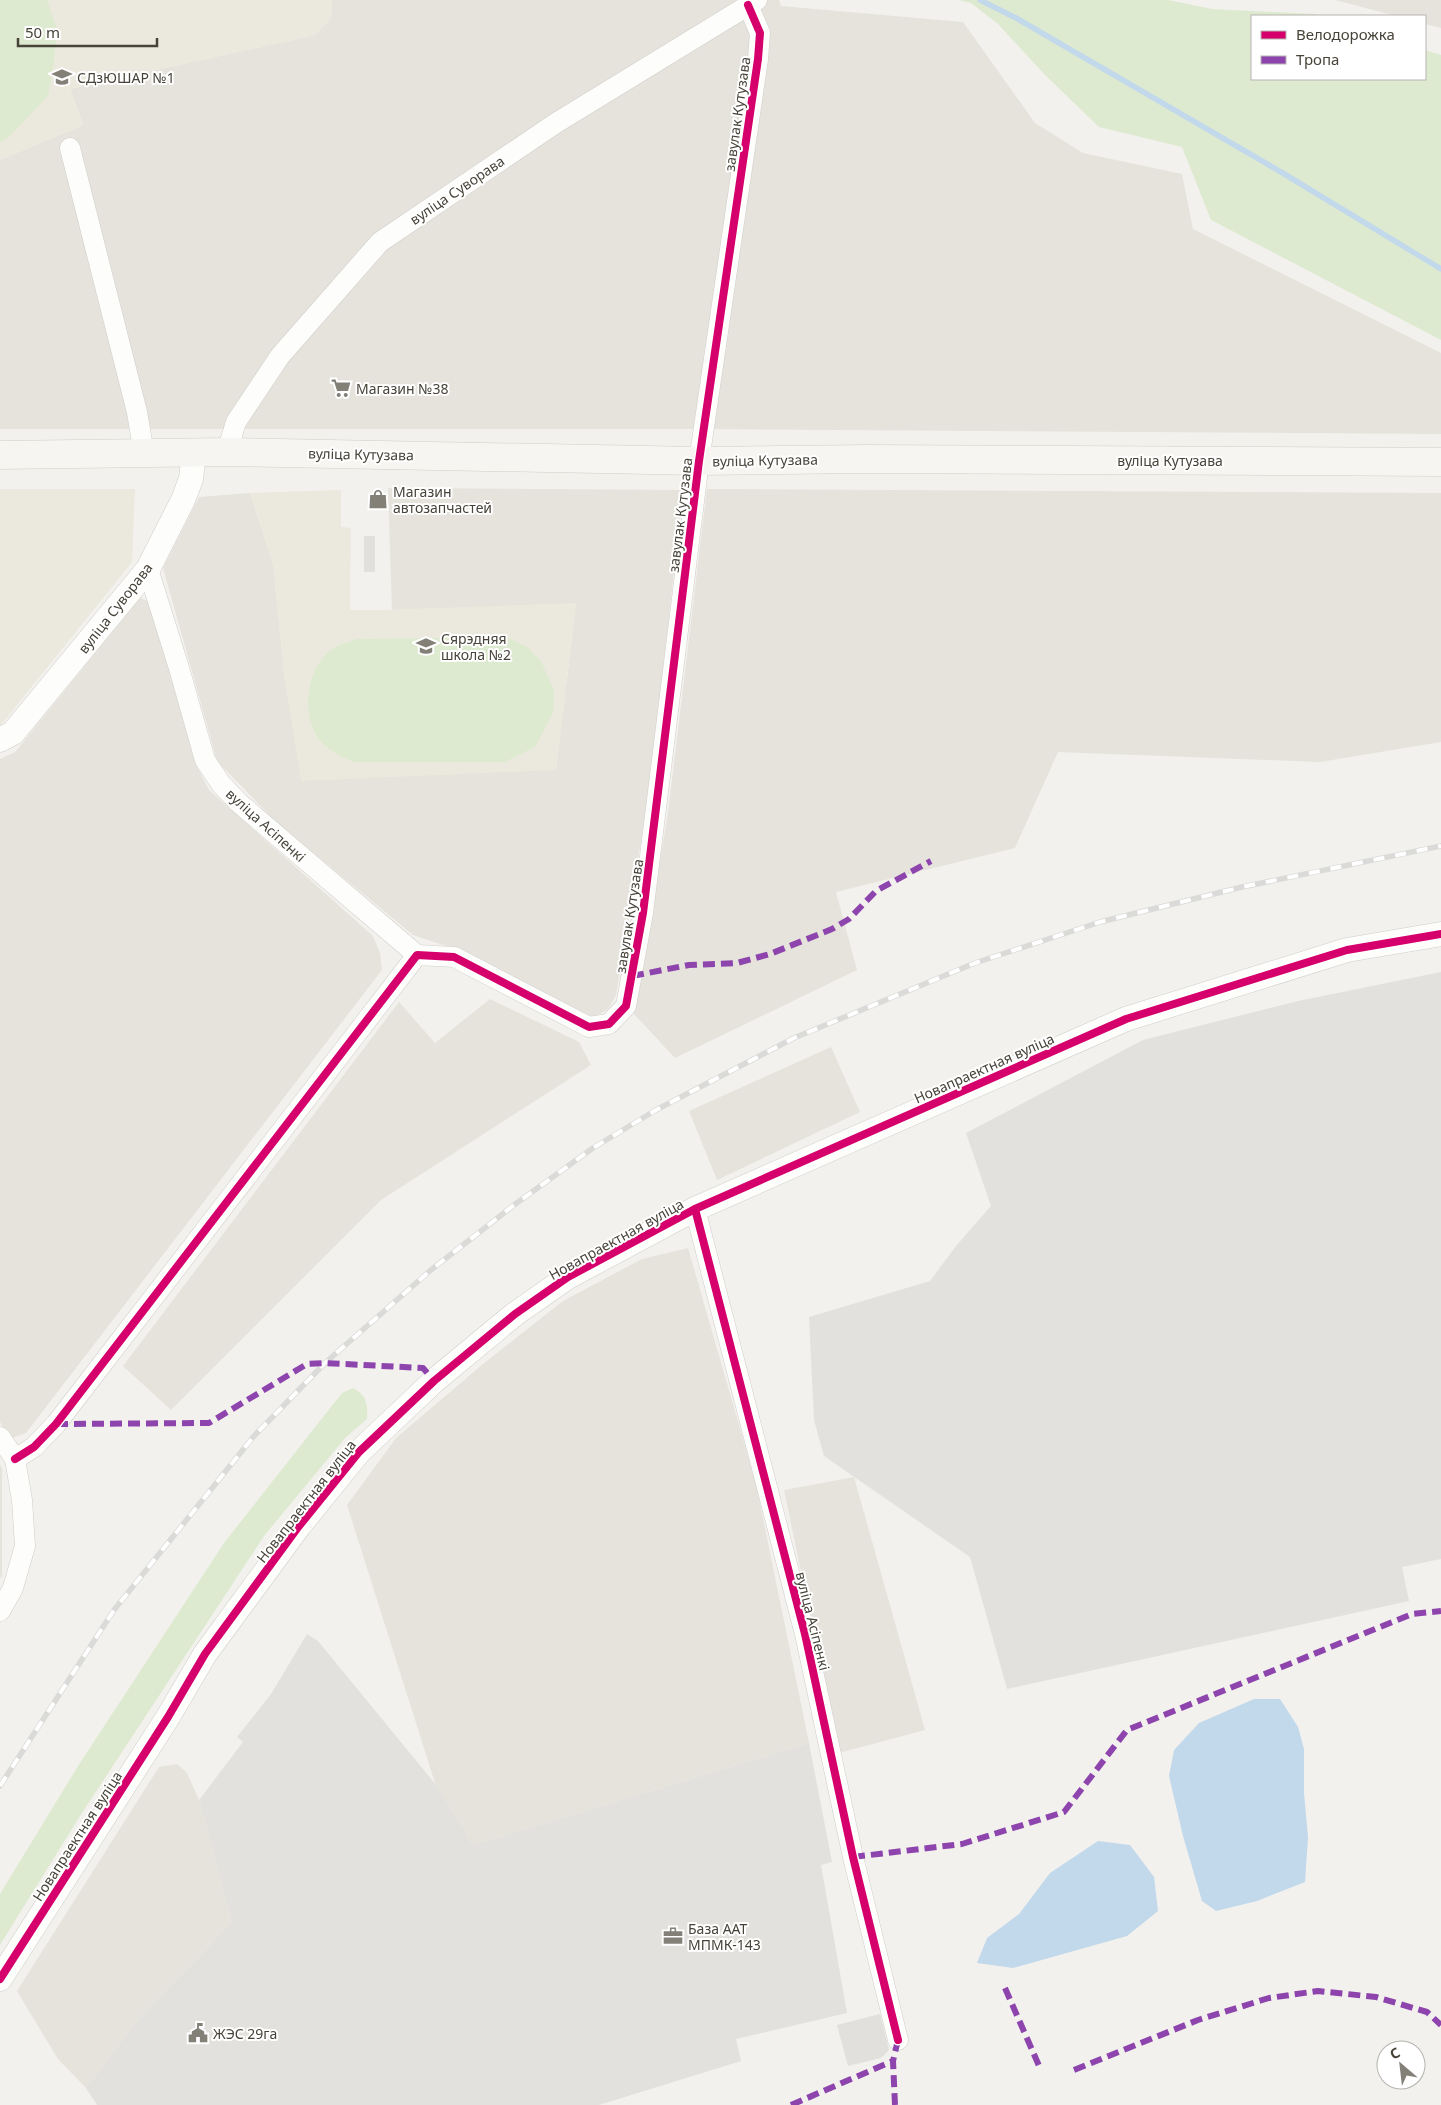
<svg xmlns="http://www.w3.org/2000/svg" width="1441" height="2105" font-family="'Noto Sans',sans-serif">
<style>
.residential{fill:#e5e3db}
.industrial{fill:#e3e1dd}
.education{fill:#ebe9dd}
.green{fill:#deead0}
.parking{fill:#e1e0dd}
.water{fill:#c2d8eb}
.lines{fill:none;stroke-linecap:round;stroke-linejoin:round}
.stream{stroke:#c2d8eb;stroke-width:5.5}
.minor-casing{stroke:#d0ceca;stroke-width:21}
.tertiary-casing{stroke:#d0ceca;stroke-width:25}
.secondary-casing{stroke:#d0cec5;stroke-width:29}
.minor{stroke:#fdfdfc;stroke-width:20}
.tertiary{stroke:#fdfdfc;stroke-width:24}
.secondary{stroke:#f6f5f1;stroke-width:28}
.rail-casing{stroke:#dadad9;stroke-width:5.5}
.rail{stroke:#fff;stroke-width:4;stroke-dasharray:11;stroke-linecap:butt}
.quiet{stroke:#8e44ad;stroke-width:6;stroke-dasharray:12 6;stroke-linecap:butt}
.cycleway-casing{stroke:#fff;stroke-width:11}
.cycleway{stroke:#d6006c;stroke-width:8}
.labels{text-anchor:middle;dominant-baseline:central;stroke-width:4;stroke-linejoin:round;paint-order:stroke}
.poi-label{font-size:14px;fill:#474339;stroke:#fff;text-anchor:start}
.street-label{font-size:14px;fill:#474339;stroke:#fff}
</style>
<rect width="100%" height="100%" fill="#f2f1ed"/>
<!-- residential -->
<g class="residential">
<polygon points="332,0 779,0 781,6 963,22 1035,123 1083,153 1182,174 1193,229 1441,353 1441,434 696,429 0,429 0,160 83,125 70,89 315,35 331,18"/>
<polygon points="1335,0 1441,0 1441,28 1425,24 1425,16 1396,16"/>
<polygon points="388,488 683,490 650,786 616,995 608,1009 595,1017 586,1015 461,951 413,935 274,820 217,761 163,568 199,497 250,493 273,564 285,681 556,769 576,604 392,610"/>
<polygon points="707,489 1441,493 1441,742 1320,762 1058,752 1015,848 836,892 857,970 675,1058 634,1014 668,813"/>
<polygon points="140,598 151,602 196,765 209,790 373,936 380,953 382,970 26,1433 10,1439 0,1422 0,759 15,752"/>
<polygon points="490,999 579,1042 591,1065 381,1200 171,1410 123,1366 399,1002 435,1043"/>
<polygon points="831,1047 860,1112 717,1180 689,1111"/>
<polygon points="688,1248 756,1484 809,1743 473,1845 435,1783 347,1505 396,1438 483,1364 563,1301 642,1259"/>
<polygon points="0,1464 2,1469 2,1576 0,1578"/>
<polygon points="854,1477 925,1730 839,1753 784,1490"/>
<polygon points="177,1764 187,1773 199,1800 232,1922 136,2022 86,2088 58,2059 17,1991 159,1767"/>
</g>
<!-- industrial -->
<g class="industrial">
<polygon points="1441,972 1441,1559 1402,1567 1409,1601 1007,1689 970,1557 824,1456 814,1420 809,1317 930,1281 956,1246 991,1206 966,1133 1143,1040 1298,1001"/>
<polygon points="307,1634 318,1641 437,1786 473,1845 809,1743 832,1862 821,1865 847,2013 736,2039 741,2061 599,2105 97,2105 86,2088 136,2022 232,1922 199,1800 243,1742 237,1737 271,1694"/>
</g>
<!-- education -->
<g class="education">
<polygon points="0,0 332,0 331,18 315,35 70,89 83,125 0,160"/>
<polygon points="0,489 135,489 132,562 0,726"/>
<polygon points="341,490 341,527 351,528 350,610 384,610 576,603 556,770 301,781 285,681 273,564 250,493"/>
</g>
<!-- green -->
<g class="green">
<polygon points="0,0 47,0 57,29 54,61 48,96 7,139 0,142"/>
<polygon points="958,0 1168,0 1212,9 1314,14 1322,16 1252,16 1252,79 1425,79 1425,50 1441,55 1441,340 1211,220 1182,147 1099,127 1045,75 998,24 971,3"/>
<path d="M507,637L529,648L542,663L554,691L553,713L535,747L505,762H353C341,756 326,750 318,738C300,710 307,663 337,646C343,643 350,642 356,639Z"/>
<path d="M353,1388C367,1395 368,1405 367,1419L346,1437L264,1536L80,1816L0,1945V1894L78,1766L224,1543L342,1393Z"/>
</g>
<!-- parking -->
<g class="parking">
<rect x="364" y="536" width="11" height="36"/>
<polygon points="880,2014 889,2050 881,2058 848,2066 837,2025"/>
</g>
<!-- water -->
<g class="water">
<polygon points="1254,1699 1280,1699 1298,1727 1304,1749 1304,1793 1308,1837 1305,1882 1257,1901 1216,1911 1202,1901 1183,1836 1169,1776 1174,1750 1199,1723"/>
<polygon points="1098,1841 1130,1845 1154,1877 1158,1911 1127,1936 1013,1968 977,1963 987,1938 1019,1914 1050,1873"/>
</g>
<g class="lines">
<!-- stream -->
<polyline class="stream" points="980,0 1016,18 1281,172 1441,269"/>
<defs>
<g id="minor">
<polyline points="70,148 137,412 144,454"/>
<polyline points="227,452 236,422 280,356 380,242 556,123 757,0"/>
<polyline points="148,569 179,668 205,760 221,784 239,803 417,955"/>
<polyline points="695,1209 805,1634 853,1857 898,2040"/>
<polyline points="0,1437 15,1459 22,1500 25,1546 13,1588 0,1611"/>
<polyline points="15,1459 34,1447 56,1424 417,955 454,957 589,1027 609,1024 626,1006 643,913 699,461 758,59 760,33 748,5"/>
</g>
<g id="tertiary">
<polyline points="0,740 13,733 148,569 183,500 191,479 194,453"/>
<polyline points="0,1979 168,1717 205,1654 299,1526 359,1452 434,1381 515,1314 568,1277 695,1209 1126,1019 1347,950 1441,934"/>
</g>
<polyline id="secondary" points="0,455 227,452 699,461 865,459 1441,462"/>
</defs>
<!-- minor casing -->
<use href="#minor" class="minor-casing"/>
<!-- tertiary casing -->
<use href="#tertiary" class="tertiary-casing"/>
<!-- secondary casing -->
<use href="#secondary" class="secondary-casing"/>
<!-- minor -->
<use href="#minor" class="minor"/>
<!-- tertiary -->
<use href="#tertiary" class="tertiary"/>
<!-- secondary -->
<use href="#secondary" class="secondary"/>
<defs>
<polyline id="rail" points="0,1786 114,1610 254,1436 325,1363 431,1270 514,1205 593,1148 656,1110 794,1038 975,963 1100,922 1242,887 1441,846"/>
</defs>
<!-- rail casing -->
<use href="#rail" class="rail-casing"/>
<!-- rail -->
<use href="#rail" class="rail"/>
<!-- quiet -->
<g class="quiet">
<polyline points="632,976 689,965 737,963 770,954 832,929 849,919 876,891 931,861"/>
<polyline points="56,1424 209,1423 307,1364 325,1363 423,1368 434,1381"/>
<polyline points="853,1857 962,1844 1064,1812 1127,1730 1412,1614 1441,1611"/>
<polyline points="1005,1988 1040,2068"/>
<polyline points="1074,2070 1198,2020 1269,1998 1318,1991 1376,1997 1427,2012 1441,2025"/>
<polyline points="791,2105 893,2061"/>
<polyline points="895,2105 893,2061 898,2040"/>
</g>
<defs>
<g id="cycleway">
<polyline points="695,1209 805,1634 853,1857 898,2040"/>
<polyline points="15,1459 34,1447 56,1424 417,955 454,957 589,1027 609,1024 626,1006 643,913 699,461 758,59 760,33 748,5"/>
<polyline points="0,1979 168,1717 205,1654 299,1526 359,1452 434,1381 515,1314 568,1277 695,1209 1126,1019 1347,950 1441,934"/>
</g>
</defs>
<!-- cycleway casing -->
<use href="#cycleway" class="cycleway-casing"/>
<!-- cycleway -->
<use href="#cycleway" class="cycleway"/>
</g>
<!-- icons -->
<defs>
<symbol id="school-bare" viewBox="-9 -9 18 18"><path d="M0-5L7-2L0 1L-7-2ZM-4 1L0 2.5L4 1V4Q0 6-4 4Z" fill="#838078" stroke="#fff" stroke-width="2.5" paint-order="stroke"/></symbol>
<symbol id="supermarket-bare" viewBox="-9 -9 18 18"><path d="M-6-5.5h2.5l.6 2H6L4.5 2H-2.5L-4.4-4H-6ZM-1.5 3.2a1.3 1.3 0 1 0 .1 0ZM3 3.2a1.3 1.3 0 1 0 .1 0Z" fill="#838078" stroke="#fff" stroke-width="2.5" paint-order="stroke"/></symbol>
<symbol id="shop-bare" viewBox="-9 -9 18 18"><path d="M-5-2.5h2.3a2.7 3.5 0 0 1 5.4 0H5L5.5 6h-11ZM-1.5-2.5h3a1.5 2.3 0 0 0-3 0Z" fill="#838078" stroke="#fff" stroke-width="2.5" paint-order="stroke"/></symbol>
<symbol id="office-bare" viewBox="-9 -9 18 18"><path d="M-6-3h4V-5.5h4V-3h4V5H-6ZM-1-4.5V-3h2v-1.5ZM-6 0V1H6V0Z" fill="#838078" stroke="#fff" stroke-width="2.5" paint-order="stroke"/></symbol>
<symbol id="civic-bare" viewBox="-9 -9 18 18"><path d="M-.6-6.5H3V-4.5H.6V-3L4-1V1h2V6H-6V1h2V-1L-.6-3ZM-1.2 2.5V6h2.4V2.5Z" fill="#838078" stroke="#fff" stroke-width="2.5" paint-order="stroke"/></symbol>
</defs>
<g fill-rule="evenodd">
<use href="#school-bare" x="48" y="63" width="28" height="28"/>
<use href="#supermarket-bare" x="327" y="374" width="28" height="28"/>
<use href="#shop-bare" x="364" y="485" width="28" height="28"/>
<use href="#school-bare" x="412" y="632" width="28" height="28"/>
<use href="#office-bare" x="659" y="1922" width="28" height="28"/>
<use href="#civic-bare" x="184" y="2019" width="28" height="28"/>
</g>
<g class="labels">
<!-- poi labels -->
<g class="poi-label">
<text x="77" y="77">СДзЮШАР №1</text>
<text x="356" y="388">Магазин №38</text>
<text x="393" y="491">Магазин<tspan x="393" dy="16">автозапчастей</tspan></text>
<text x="441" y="638">Сярэдняя<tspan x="441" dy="16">школа №2</tspan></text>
<text x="688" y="1928">База ААТ<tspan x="688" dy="16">МПМК-143</tspan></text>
<text x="213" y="2033">ЖЭС 29га</text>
</g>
<!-- street labels -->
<g class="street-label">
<text transform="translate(737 114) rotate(-82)">завулак Кутузава</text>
<text transform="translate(457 190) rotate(-34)">вуліца Суворава</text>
<text transform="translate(361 454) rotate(1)">вуліца Кутузава</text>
<text transform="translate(765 460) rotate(-1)">вуліца Кутузава</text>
<text x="1170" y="460">вуліца Кутузава</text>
<text transform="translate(680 515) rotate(-83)">завулак Кутузава</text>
<text transform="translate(115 608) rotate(-52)">вуліца Суворава</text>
<text transform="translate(266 825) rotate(42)">вуліца Асіпенкі</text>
<text transform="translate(629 916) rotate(-81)">завулак Кутузава</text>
<text transform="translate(984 1068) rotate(-24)">Новапраектная вуліца</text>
<text transform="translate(616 1239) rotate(-29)">Новапраектная вуліца</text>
<text transform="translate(306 1501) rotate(-52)">Новапраектная вуліца</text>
<text transform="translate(813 1621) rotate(76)">вуліца Асіпенкі</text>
<text transform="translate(77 1836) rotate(-57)">Новапраектная вуліца</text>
</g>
</g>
<!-- legend -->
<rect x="1251" y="15" width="175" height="65" fill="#ffffff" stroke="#b5b4b0"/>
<rect x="1261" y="31" width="25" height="8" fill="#d6006c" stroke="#b5b4b0"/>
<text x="1296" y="40" font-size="15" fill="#474339">Велодорожка</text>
<rect x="1261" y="56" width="25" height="8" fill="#8e44ad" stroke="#b5b4b0"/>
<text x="1296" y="65" font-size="15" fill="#474339">Тропа</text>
<!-- north arrow -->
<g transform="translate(1401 2065) rotate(332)"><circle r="24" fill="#ffffff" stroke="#b5b4b0"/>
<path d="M0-4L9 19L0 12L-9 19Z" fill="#838078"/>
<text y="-8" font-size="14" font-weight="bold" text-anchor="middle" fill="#474339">С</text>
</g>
<!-- scale -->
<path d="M18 38v8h139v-8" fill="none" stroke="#474339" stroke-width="2.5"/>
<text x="25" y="38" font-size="15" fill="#474339" stroke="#ffffff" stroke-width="4" paint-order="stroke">50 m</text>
</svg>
